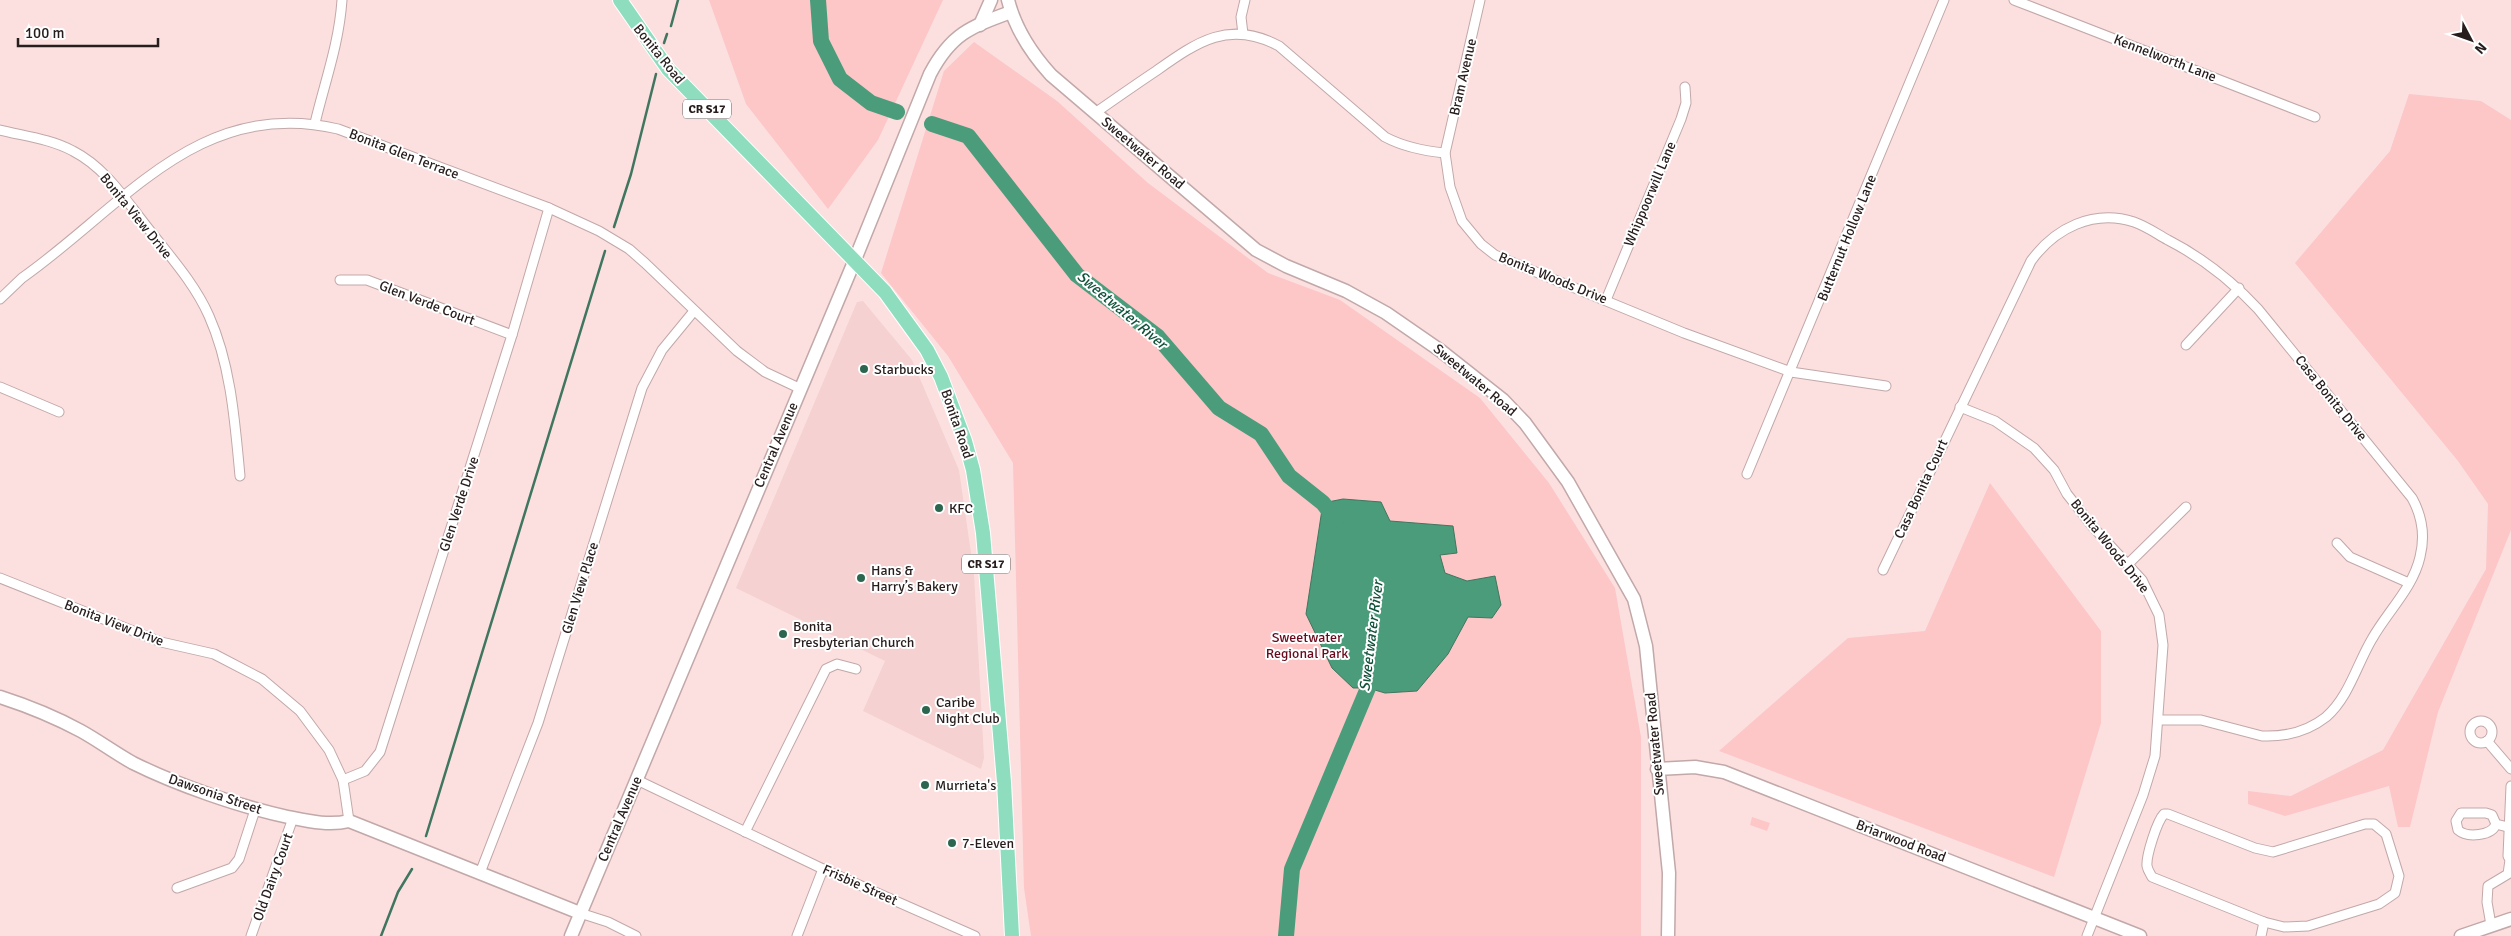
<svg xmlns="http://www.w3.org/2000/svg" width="2511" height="936" font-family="Signika,sans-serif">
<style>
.built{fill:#f5d1d1}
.green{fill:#fdc6c7}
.water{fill:#4b9c7b;stroke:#40765f}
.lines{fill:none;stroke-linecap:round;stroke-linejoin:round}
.stream{stroke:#40765f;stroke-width:2.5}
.river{stroke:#4b9c7b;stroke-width:16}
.street-casing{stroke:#c2a8a8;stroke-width:11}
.secondary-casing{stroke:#c2a8a8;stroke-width:15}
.primary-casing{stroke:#fff;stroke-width:16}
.street{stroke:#fff;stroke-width:9}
.secondary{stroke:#fff;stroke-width:12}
.primary{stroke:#8fddbf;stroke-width:14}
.poi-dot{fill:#2c664e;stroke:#fff;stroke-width:2}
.labels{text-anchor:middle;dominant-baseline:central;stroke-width:4;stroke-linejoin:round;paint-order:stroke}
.shield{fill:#fff;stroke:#686161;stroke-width:1}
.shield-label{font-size:12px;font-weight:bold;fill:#271d1d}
.street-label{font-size:14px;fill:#271d1d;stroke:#fff}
.poi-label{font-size:14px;fill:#271d1d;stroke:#fff;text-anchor:start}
.park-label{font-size:14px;fill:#690b1d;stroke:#fff}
.water-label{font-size:15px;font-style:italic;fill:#11523b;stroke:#fff}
</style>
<rect width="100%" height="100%" fill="#fce0e0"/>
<!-- built -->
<polygon class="built" points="863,301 912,360 959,470 974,574 984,758 981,769 863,711 885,661 736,588 857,302"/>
<!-- green -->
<g class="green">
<polygon points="709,0 943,0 878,140 828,209 746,104"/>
<polygon points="974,42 1057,101 1148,183 1268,273 1340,300 1480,398 1549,483 1615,588 1641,737 1641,936 1031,936 1024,888 1013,463 948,356 881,273 944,71"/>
<polygon points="2409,94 2481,101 2511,120 2511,530 2438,712 2410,827 2398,827 2389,786 2285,816 2248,804 2248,791 2291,796 2383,750 2486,569 2488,504 2458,461 2295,263 2390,151"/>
<polygon points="1990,483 2101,631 2101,723 2054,877 1719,751 1848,638 1925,631"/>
<polygon points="1752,817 1770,823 1767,831 1750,825"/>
</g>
<!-- water -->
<polygon class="water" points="1343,499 1381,502 1390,521 1453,526 1457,553 1440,555 1445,573 1467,581 1495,576 1501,605 1492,618 1468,617 1448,654 1417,691 1385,693 1368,688 1353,688 1332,668 1306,614 1323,503"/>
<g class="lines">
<!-- stream -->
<g class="stream">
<polyline points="671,26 678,0"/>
<polyline points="664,43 667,34"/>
<polyline points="614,227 631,174 656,74"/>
<polyline points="426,836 605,251"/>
<polyline points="381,936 398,892 412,869"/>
</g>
<!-- river -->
<g class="river">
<polyline points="818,0 821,41 840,79 871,103 897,112"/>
<polyline points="932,124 968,136 1077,275 1157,336 1219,408 1261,434 1289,476 1323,503 1336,520"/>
<polyline points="1286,936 1292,869 1368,688 1371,667"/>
</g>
<defs>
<g id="street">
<polyline points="1480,0 1445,153 1450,187 1462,221 1481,244 1495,255 1509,261 1684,333 1791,372 1886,386"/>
<polyline points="2014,0 2315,117"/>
<polyline points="1243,34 1241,17 1245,0"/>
<path d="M1095,113C1115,99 1135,85 1156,71C1197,42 1229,19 1279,46L1385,137C1404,147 1424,151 1445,153"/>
<path d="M315,123C325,81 339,44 342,0"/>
<path d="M0,130C24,136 51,139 73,151C104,167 123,196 144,223C167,253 194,282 209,316C231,365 235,423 240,476"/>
<polyline points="340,280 367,280 512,335"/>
<path d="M0,299L22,278C123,207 199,96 338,129L549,208L599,231L629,249L645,263L737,351L765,372L799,388"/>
<polyline points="1606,300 1681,119 1686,103 1685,87"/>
<polyline points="2186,345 2239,288"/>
<polyline points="0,387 59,412"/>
<polyline points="1960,407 1995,421 2034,448 2054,470 2067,494 2093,527 2142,580 2159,615 2163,645 2155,756 2143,795 2087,936"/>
<polyline points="1747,474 1944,0"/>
<polyline points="2337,543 2350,557 2409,583"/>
<polyline points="2128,564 2186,507"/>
<path d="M1883,570L2031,261C2055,228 2093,209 2134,222C2146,226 2157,234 2168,240C2203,258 2231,280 2258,309L2412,498C2422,516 2425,537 2420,557C2413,588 2387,612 2372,639C2357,664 2349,697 2326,717C2307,732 2286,737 2262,736L2201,720H2160"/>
<polyline points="0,578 161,642 214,654 262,679 300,711 329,750 343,780 349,821"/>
<circle cx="2481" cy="732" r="11"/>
<polyline points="2487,741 2511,769"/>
<polyline points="343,780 365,771 380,752 512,335 549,208"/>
<polyline points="637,780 823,869 975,936"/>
<path d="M2164,814H2168L2255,848L2273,852L2365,824H2374L2386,834L2399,876L2395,893L2379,904L2308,926L2284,927L2264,922L2152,877C2150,873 2148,871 2147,866C2146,856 2157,821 2164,814Z"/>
<path d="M2496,824C2492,836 2467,838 2458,830L2456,821L2461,813H2486L2492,815L2496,824L2511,828"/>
<polyline points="745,832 826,669 837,664 856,669"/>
<polyline points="480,873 538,723 642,388 662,350 694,311"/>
<polyline points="177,888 232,868 239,859 255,810"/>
<polyline points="580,913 608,922 636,936"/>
<polyline points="2491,925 2487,902 2488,886 2508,874 2510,860 2508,856 2511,786"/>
<polyline points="251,936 293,818"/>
<polyline points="797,936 823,869"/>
<polyline points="2261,936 2264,922"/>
</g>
<g id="secondary">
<path d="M1008,0C1015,28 1032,54 1051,75L1256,250L1286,266L1346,291L1386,313L1441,351L1503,400L1525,423L1568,482L1634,599L1646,646L1669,873L1668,936"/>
<polyline points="980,25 991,0"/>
<path d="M0,697C28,706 55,717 81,731C99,741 115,753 133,763C177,785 241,807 288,817C308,821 329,826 349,821L580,913"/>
<polyline points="1657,769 1695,767 1724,772 2140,936"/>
<path d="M571,936L854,262L930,74C951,34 970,27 1011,12"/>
<polyline points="2461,936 2511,919"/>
</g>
<polyline id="primary" points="620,0 668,69 885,292 927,350 941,377 965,441 973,470 983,533 1004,782 1012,936"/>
</defs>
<!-- street casing -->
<use href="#street" class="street-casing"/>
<!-- secondary casing -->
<use href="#secondary" class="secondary-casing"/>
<!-- primary casing -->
<use href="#primary" class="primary-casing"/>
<!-- street -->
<use href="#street" class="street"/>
<!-- secondary -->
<use href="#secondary" class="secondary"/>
<!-- primary -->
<use href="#primary" class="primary"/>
</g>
<!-- markers -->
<g class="poi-dot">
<circle cx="864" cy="369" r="5"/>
<circle cx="939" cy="508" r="5"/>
<circle cx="861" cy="578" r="5"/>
<circle cx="783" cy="634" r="5"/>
<circle cx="926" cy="710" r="5"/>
<circle cx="925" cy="785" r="5"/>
<circle cx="952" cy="843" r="5"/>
</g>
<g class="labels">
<!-- shield labels -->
<g class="shield">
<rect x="683" y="99.5" width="48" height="19" rx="4"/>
<rect x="962" y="554.5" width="48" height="19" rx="4"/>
</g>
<g class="shield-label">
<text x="707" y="109">CR S17</text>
<text x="986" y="564">CR S17</text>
</g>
<!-- street labels -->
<g class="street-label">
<text transform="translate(659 54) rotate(51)">Bonita Road</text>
<text transform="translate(2165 58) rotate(21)">Kennelworth Lane</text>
<text transform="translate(1463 77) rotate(-77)">Bram Avenue</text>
<text transform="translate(1143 153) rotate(40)">Sweetwater Road</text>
<text transform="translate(404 154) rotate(21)">Bonita Glen Terrace</text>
<text transform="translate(1650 194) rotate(-67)">Whippoorwill Lane</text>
<text transform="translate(136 216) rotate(51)">Bonita View Drive</text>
<text transform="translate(1847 238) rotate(-68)">Butternut Hollow Lane</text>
<text transform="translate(1553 278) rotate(22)">Bonita Woods Drive</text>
<text transform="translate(427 303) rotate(21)">Glen Verde Court</text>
<text transform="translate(1475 380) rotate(40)">Sweetwater Road</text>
<text transform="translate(2331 398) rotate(51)">Casa Bonita Drive</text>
<text transform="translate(957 424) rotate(71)">Bonita Road</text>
<text transform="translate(776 445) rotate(-67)">Central Avenue</text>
<text transform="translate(1921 489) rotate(-65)">Casa Bonita Court</text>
<text transform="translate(459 504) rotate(-72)">Glen Verde Drive</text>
<text transform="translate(2110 546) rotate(51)">Bonita Woods Drive</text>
<text transform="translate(580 588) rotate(-73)">Glen View Place</text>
<text transform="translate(114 623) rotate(21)">Bonita View Drive</text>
<text transform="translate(1655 744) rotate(-95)">Sweetwater Road</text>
<text transform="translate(215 794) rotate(19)">Dawsonia Street</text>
<text transform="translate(620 819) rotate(-67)">Central Avenue</text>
<text transform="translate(1901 841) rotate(21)">Briarwood Road</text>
<text transform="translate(273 877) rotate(-70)">Old Dairy Court</text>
<text transform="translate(860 885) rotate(24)">Frisbie Street</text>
</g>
<!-- poi labels -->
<g class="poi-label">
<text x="874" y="369">Starbucks</text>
<text x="949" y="508">KFC</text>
<text x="871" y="570">Hans &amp;<tspan x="871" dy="16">Harry’s Bakery</tspan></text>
<text x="793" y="626">Bonita<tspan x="793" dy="16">Presbyterian Church</tspan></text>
<text x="936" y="702">Caribe<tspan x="936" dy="16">Night Club</tspan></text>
<text x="935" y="785">Murrieta's</text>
<text x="962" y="843">7-Eleven</text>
</g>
<!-- park labels -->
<g class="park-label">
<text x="1307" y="637">Sweetwater<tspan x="1307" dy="16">Regional Park</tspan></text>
</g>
<!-- water labels -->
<g class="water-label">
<text transform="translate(1122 310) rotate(40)">Sweetwater River</text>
<text transform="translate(1371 636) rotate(-83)">Sweetwater River</text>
</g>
</g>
<!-- north arrow -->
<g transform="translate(2471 40) rotate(131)" stroke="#ffffff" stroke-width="4" paint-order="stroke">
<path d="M0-4L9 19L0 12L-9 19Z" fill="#271d1d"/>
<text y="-8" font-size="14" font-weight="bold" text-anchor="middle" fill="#271d1d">N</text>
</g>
<!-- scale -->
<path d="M18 38v8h140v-8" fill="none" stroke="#271d1d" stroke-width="2.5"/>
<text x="25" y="38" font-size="15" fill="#271d1d" stroke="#ffffff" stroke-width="4" paint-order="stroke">100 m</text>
</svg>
